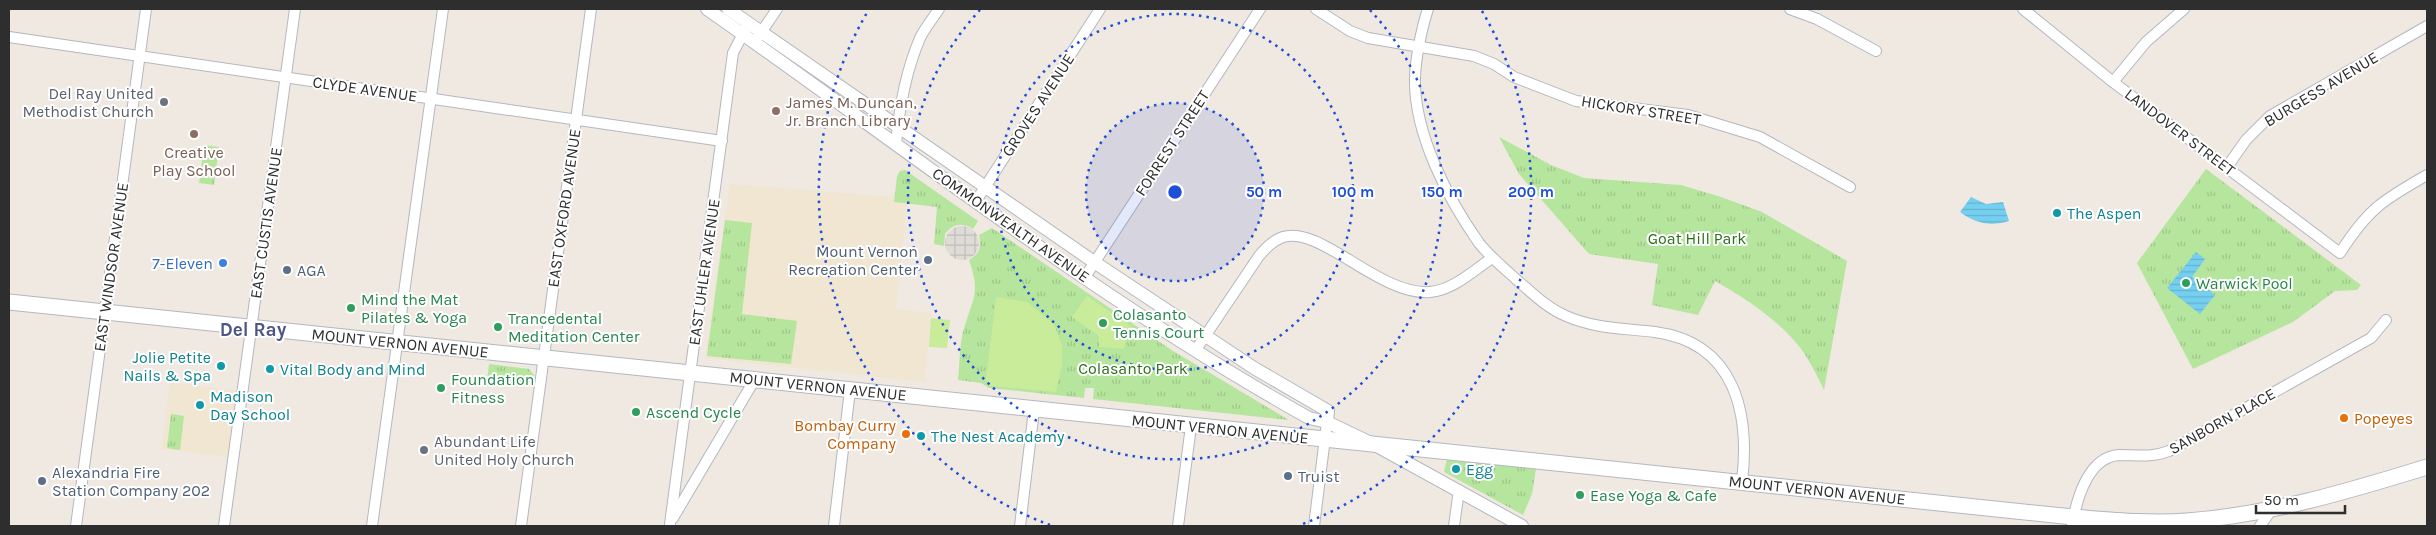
<svg xmlns="http://www.w3.org/2000/svg" width="2436" height="535" font-family="Karla,sans-serif">
<style>
.education{fill:#f0e6d1}
.grass{fill:url(#grass-tufts)}
.pitch{fill:#c9ec9a}
.plaza{fill:url(#plaza-grid)}
.water{fill:url(#water-rules)}
.lines{fill:none;stroke-linecap:round;stroke-linejoin:round}
.minor-casing{stroke:#b4b7c1;stroke-width:12}
.tertiary-casing{stroke:#b4b7c1;stroke-width:14}
.secondary-casing{stroke:#b4b7c1;stroke-width:17}
.minor{stroke:#fff;stroke-width:10}
.tertiary{stroke:#fff;stroke-width:12}
.secondary{stroke:#fff;stroke-width:15}
.ring{fill:none;stroke:#1d4ed8;stroke-width:2.5;stroke-dasharray:2.5 5}
.worship-dot{fill:#6b7280;stroke:#fff;stroke-width:2}
.education-dot{fill:#8d6e63;stroke:#fff;stroke-width:2}
.culture-dot{fill:#0f9aa8;stroke:#fff;stroke-width:2}
.service-dot{fill:#5c6f8a;stroke:#fff;stroke-width:2}
.shop-dot{fill:#3f7fe0;stroke:#fff;stroke-width:2}
.leisure-dot{fill:#2e9e5b;stroke:#fff;stroke-width:2}
.food-dot{fill:#e8710a;stroke:#fff;stroke-width:2}
.labels{text-anchor:middle;dominant-baseline:central;stroke-width:4;stroke-linejoin:round;paint-order:stroke}
.street-label{font-size:16px;fill:#2e2e2e;stroke:#fff}
.worship-label{font-size:16px;fill:#5b616d;stroke:#fff;text-anchor:end}
.education-label{font-size:16px;fill:#785e54;stroke:#fff;text-anchor:start}
.culture-label{font-size:16px;fill:#0d838f;stroke:#fff;text-anchor:start}
.park-label{font-size:16px;fill:#2c6e1b;stroke:#fff}
.service-label{font-size:16px;fill:#4e5e75;stroke:#fff;text-anchor:start}
.shop-label{font-size:16px;fill:#366cbe;stroke:#fff;text-anchor:end}
.leisure-label{font-size:16px;fill:#27864d;stroke:#fff;text-anchor:start}
.food-label{font-size:16px;fill:#c56008;stroke:#fff;text-anchor:start}
.quarter-label{font-size:19px;font-weight:bold;fill:#4d5680;stroke:#fff}
.centre{fill:#1d4ed8;stroke:#fff;stroke-width:2.5}
.ring-label{font-size:15px;text-anchor:middle;font-weight:bold;fill:#1d4ed8;stroke:#fff;stroke-width:4;stroke-linejoin:round;paint-order:stroke}
</style>
<defs>
<pattern id="grass-tufts" width="24" height="20" patternUnits="userSpaceOnUse" patternTransform="scale(1.25)"><rect width="24" height="20" fill="#b6e59e"/><path d="M3 7l-1-3M5 7V3M7 7l1-3M15 17l-1-3M17 17v-4M19 17l1-3" fill="none" stroke="#9dc588"/></pattern>
<pattern id="plaza-grid" width="8" height="8" patternUnits="userSpaceOnUse" patternTransform="scale(1.25)"><rect width="8" height="8" fill="#dfdcd8"/><path d="M0 4h8M4 0v8" fill="none" stroke="#c0bdba"/></pattern>
<pattern id="water-rules" width="6" height="5" patternUnits="userSpaceOnUse" patternTransform="scale(1.25)"><rect width="6" height="5" fill="#75cff0"/><path d="M0 2.5h6" fill="none" stroke="#66b2ce"/></pattern>
</defs>
<rect width="100%" height="100%" fill="#efe9e1"/>
<!-- education -->
<g class="education">
<polygon points="730,184 894,197 894,202 907,204 896,309 931,313 925,382 705,358"/>
<polygon points="170,382 237,391 228,457 161,449"/>
</g>
<!-- grass -->
<g class="grass">
<path d="M1499,137L1551,165L1584,178L1681,185L1721,197L1762,212L1847,261L1824,390C1818,378 1812,365 1804,353C1782,322 1748,300 1715,281L1698,315L1652,305L1658,264L1589,254L1519,174Z"/>
<polygon points="204,145 219,147 214,185 199,183"/>
<polygon points="2206,169 2361,285 2357,290 2335,291 2293,322 2193,369 2137,263"/>
<path d="M905,170L978,221L973,229C962,222 953,224 945,234L944,246L934,244L937,207L894,202L897,176L900,171Z"/>
<polygon points="725,220 752,223 742,314 797,321 791,364 707,356"/>
<path d="M992,228L1173,351L1289,420L1093,399L1094,388H1085L1084,398L989,388L981,383L958,380C960,363 959,342 965,325C974,296 980,292 969,260C979,254 982,247 979,235Z"/>
<polygon points="489,364 529,369 534,375 532,386 487,380"/>
<polygon points="171,414 184,416 180,450 167,448"/>
<polygon points="1447,459 1536,469 1532,494 1523,515 1444,472"/>
</g>
<!-- pitch -->
<g class="pitch">
<polygon points="1087,296 1135,329 1125,342 1124,349 1099,347 1099,336 1072,317"/>
<polygon points="996,297 1027,302 1054,324 1062,346 1062,365 1056,392 990,386 986,380"/>
<polygon points="931,318 950,320 947,348 929,347"/>
</g>
<!-- plaza -->
<circle class="plaza" cx="962" cy="243" r="17"/>
<!-- water -->
<g class="water">
<path d="M1971,197L1986,204L2003,202L2009,221C1990,227 1975,223 1960,212Z"/>
<polygon points="2196,252 2205,259 2192,277 2215,295 2200,314 2167,288"/>
</g>
<g class="lines">
<defs>
<g id="minor">
<polyline points="1316,9 1350,31 1368,38 1474,56 1494,64 1514,77 1576,101 1688,115 1760,137 1850,187"/>
<path d="M1428,9C1422,27 1415,60 1415,79C1414,134 1448,199 1479,243C1490,257 1504,268 1517,280C1532,293 1547,308 1566,316C1596,329 1623,328 1655,332C1736,343 1750,414 1742,482"/>
<polyline points="1790,9 1817,19 1876,51"/>
<path d="M2023,9L2113,82L2340,253C2368,209 2383,200 2427,175"/>
<polyline points="9,37 722,141"/>
<polyline points="758,37 777,9"/>
<polyline points="2113,82 2146,42 2184,9"/>
<path d="M896,144C899,109 906,71 920,38C925,28 933,18 939,9"/>
<polyline points="2227,167 2246,140 2270,116 2427,26"/>
<polyline points="976,201 1100,9"/>
<polyline points="1085,277 1260,9"/>
<path d="M1195,351L1259,256C1266,248 1272,241 1283,237C1320,225 1380,296 1430,292C1453,290 1473,271 1492,258"/>
<polyline points="673,518 755,379"/>
<polyline points="670,524 733,53 746,28"/>
<polyline points="76,526 146,9"/>
<polyline points="224,526 295,9"/>
<polyline points="372,526 443,9"/>
<polyline points="521,526 591,9"/>
<polyline points="834,526 850,390"/>
<polyline points="1020,526 1034,410"/>
<polyline points="1178,526 1191,426"/>
<polyline points="1314,526 1327,422"/>
<polyline points="1454,526 1459,490"/>
<path d="M2072,526C2076,502 2087,457 2119,455C2137,455 2151,458 2169,451L2371,338L2386,320"/>
<polyline points="2260,526 2272,509"/>
</g>
<g id="tertiary">
<path d="M707,9C906,148 1097,300 1309,418L1327,422L1377,446L1522,526"/>
<polyline points="728,9 1094,262 1254,368 1328,411 1327,422"/>
</g>
<path id="secondary" d="M9,302L2073,517C2111,520 2149,524 2187,521C2269,515 2349,491 2427,467"/>
</defs>
<!-- minor casing -->
<use href="#minor" class="minor-casing"/>
<!-- tertiary casing -->
<use href="#tertiary" class="tertiary-casing"/>
<!-- secondary casing -->
<use href="#secondary" class="secondary-casing"/>
<!-- minor -->
<use href="#minor" class="minor"/>
<!-- tertiary -->
<use href="#tertiary" class="tertiary"/>
<!-- secondary -->
<use href="#secondary" class="secondary"/>
</g>
<!-- distance rings -->
<circle cx="1175" cy="192" r="89" fill="#1d4ed8" fill-opacity=".12"/>
<g class="ring">
<circle cx="1175" cy="192" r="89"/>
<circle cx="1175" cy="192" r="178"/>
<path d="M1370 10A267 267 0 1 1 980 10"/>
<path d="M1050 525A356 356 0 0 1 868 11M1482 11A356 356 0 0 1 1300 525"/>
</g>
<!-- markers -->
<g class="worship-dot">
<circle cx="164" cy="102" r="5"/>
<circle cx="424" cy="450" r="5"/>
</g>
<g class="education-dot">
<circle cx="776" cy="111" r="5"/>
<circle cx="194" cy="134" r="5"/>
</g>
<g class="culture-dot">
<circle cx="2057" cy="213" r="5"/>
<circle cx="221" cy="366" r="5"/>
<circle cx="270" cy="369" r="5"/>
<circle cx="200" cy="405" r="5"/>
<circle cx="921" cy="436" r="5"/>
<circle cx="1456" cy="469" r="5"/>
</g>
<g class="service-dot">
<circle cx="928" cy="260" r="5"/>
<circle cx="287" cy="270" r="5"/>
<circle cx="1288" cy="476" r="5"/>
<circle cx="42" cy="481" r="5"/>
</g>
<circle class="shop-dot" cx="223" cy="263" r="5"/>
<g class="leisure-dot">
<circle cx="2186" cy="283" r="5"/>
<circle cx="351" cy="308" r="5"/>
<circle cx="1103" cy="323" r="5"/>
<circle cx="498" cy="327" r="5"/>
<circle cx="441" cy="388" r="5"/>
<circle cx="636" cy="412" r="5"/>
<circle cx="1580" cy="495" r="5"/>
</g>
<g class="food-dot">
<circle cx="2344" cy="418" r="5"/>
<circle cx="906" cy="434" r="5"/>
</g>
<g class="labels">
<!-- street labels -->
<g class="street-label">
<text transform="translate(365 89) rotate(8)">CLYDE AVENUE</text>
<text transform="translate(2321 89) rotate(-31)">BURGESS AVENUE</text>
<text transform="translate(1038 105) rotate(-57)">GROVES AVENUE</text>
<text transform="translate(1641 110) rotate(9)">HICKORY STREET</text>
<text transform="translate(2180 132) rotate(37)">LANDOVER STREET</text>
<text transform="translate(1172 143) rotate(-57)">FORREST STREET</text>
<text transform="translate(564 208) rotate(-82)">EAST OXFORD AVENUE</text>
<text transform="translate(266 223) rotate(-82)">EAST CUSTIS AVENUE</text>
<text transform="translate(1011 225) rotate(35)">COMMONWEALTH AVENUE</text>
<text transform="translate(111 267) rotate(-82)">EAST WINDSOR AVENUE</text>
<text transform="translate(704 272) rotate(-82)">EAST UHLER AVENUE</text>
<text transform="translate(400 343) rotate(6)">MOUNT VERNON AVENUE</text>
<text transform="translate(818 386) rotate(6)">MOUNT VERNON AVENUE</text>
<text transform="translate(2222 421) rotate(-29)">SANBORN PLACE</text>
<text transform="translate(1220 429) rotate(6)">MOUNT VERNON AVENUE</text>
<text transform="translate(1817 490) rotate(6)">MOUNT VERNON AVENUE</text>
</g>
<!-- worship labels -->
<g class="worship-label">
<text x="154" y="93">Del Ray United<tspan x="154" dy="18">Methodist Church</tspan></text>
<text x="434" y="441" text-anchor="start">Abundant Life<tspan x="434" dy="18">United Holy Church</tspan></text>
</g>
<!-- education labels -->
<g class="education-label">
<text x="786" y="102">James M. Duncan,<tspan x="786" dy="18">Jr. Branch Library</tspan></text>
<text x="194" y="152" text-anchor="middle">Creative<tspan x="194" dy="18">Play School</tspan></text>
</g>
<!-- culture labels -->
<g class="culture-label">
<text x="2067" y="213">The Aspen</text>
<text x="211" y="357" text-anchor="end">Jolie Petite<tspan x="211" dy="18">Nails &amp; Spa</tspan></text>
<text x="280" y="369">Vital Body and Mind</text>
<text x="210" y="396">Madison<tspan x="210" dy="18">Day School</tspan></text>
<text x="931" y="436">The Nest Academy</text>
<text x="1466" y="469">Egg</text>
</g>
<!-- park labels -->
<g class="park-label">
<text x="1697" y="238">Goat Hill Park</text>
<text x="1133" y="368">Colasanto Park</text>
</g>
<!-- service labels -->
<g class="service-label">
<text x="918" y="251" text-anchor="end">Mount Vernon<tspan x="918" dy="18">Recreation Center</tspan></text>
<text x="297" y="270">AGA</text>
<text x="52" y="472">Alexandria Fire<tspan x="52" dy="18">Station Company 202</tspan></text>
<text x="1298" y="476">Truist</text>
</g>
<!-- shop labels -->
<g class="shop-label">
<text x="213" y="263">7-Eleven</text>
</g>
<!-- leisure labels -->
<g class="leisure-label">
<text x="2196" y="283">Warwick Pool</text>
<text x="361" y="299">Mind the Mat<tspan x="361" dy="18">Pilates &amp; Yoga</tspan></text>
<text x="1113" y="314">Colasanto<tspan x="1113" dy="18">Tennis Court</tspan></text>
<text x="508" y="318">Trancedental<tspan x="508" dy="18">Meditation Center</tspan></text>
<text x="451" y="379">Foundation<tspan x="451" dy="18">Fitness</tspan></text>
<text x="646" y="412">Ascend Cycle</text>
<text x="1590" y="495">Ease Yoga &amp; Cafe</text>
</g>
<!-- food labels -->
<g class="food-label">
<text x="2354" y="418">Popeyes</text>
<text x="896" y="425" text-anchor="end">Bombay Curry<tspan x="896" dy="18">Company</tspan></text>
</g>
<!-- quarter labels -->
<g class="quarter-label">
<text x="253" y="330">Del Ray</text>
</g>
</g>
<circle cx="1175" cy="192" r="8" class="centre"/>
<g class="ring-label">
<text x="1264" y="197">50 m</text>
<text x="1353" y="197">100 m</text>
<text x="1442" y="197">150 m</text>
<text x="1531" y="197">200 m</text>
</g>
<!-- border -->
<rect width="2436" height="535" fill="none" stroke="#2e2e2e" stroke-width="20"/>
<!-- scale -->
<path d="M2256 505v8h89v-8" fill="none" stroke="#2e2e2e" stroke-width="2.5"/>
<text x="2264" y="505" font-size="15" fill="#2e2e2e" stroke="#ffffff" stroke-width="4" paint-order="stroke">50 m</text>
</svg>
